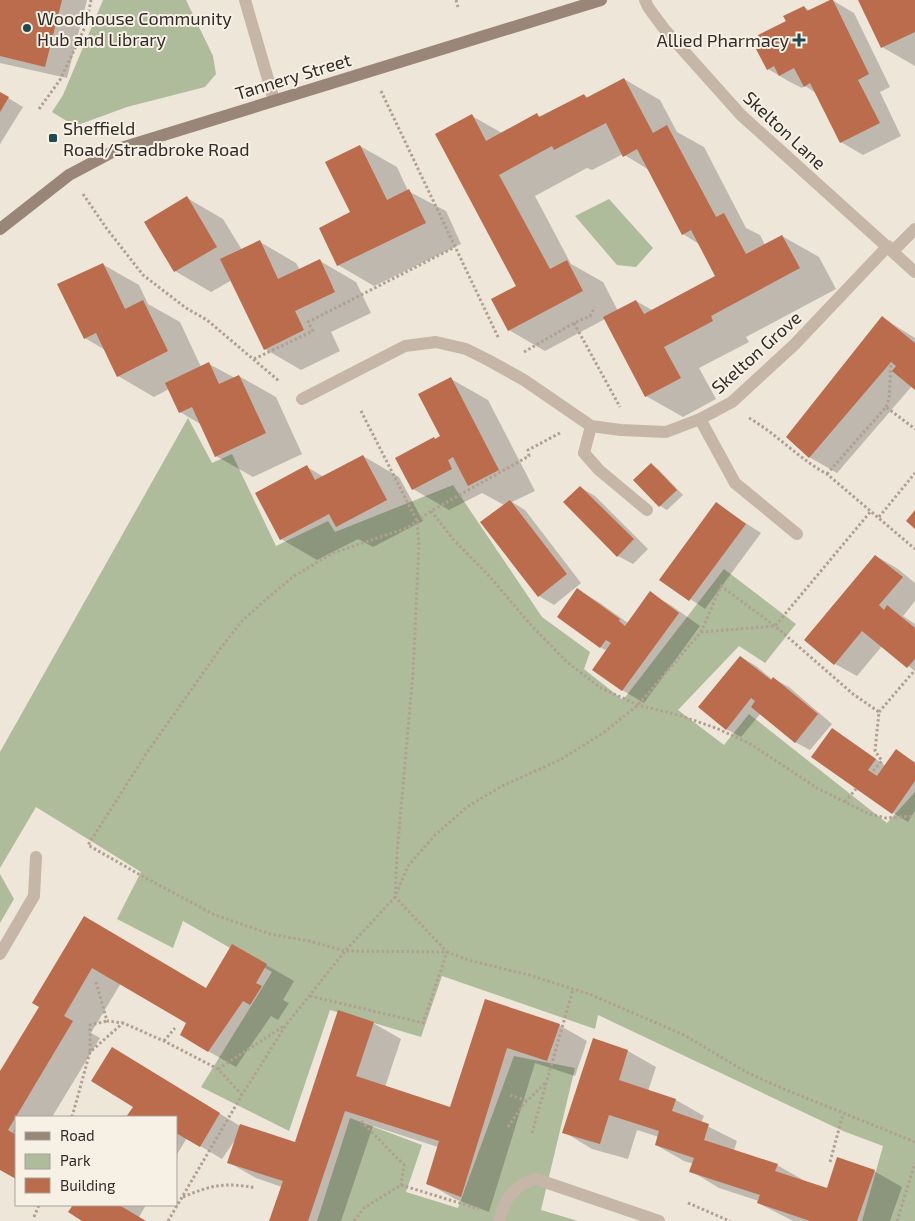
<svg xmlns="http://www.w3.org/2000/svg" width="915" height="1221" font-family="'Exo 2',sans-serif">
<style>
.green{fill:#afbc9b}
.shadow{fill:#0003;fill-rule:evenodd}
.building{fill:#ba6c4c}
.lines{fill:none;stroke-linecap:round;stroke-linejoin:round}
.path{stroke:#b1a091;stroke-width:3;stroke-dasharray:2.5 2.5;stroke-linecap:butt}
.service{stroke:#c5b6a7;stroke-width:12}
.minor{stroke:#c5b6a7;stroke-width:12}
.tertiary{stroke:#c5b6a7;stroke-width:12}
.secondary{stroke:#998679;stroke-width:12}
.poi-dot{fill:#204a50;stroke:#f7f0e5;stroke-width:2}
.labels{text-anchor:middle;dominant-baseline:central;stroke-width:4;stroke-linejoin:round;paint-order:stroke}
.poi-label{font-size:18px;fill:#332b27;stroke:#f7f0e5;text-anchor:start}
.street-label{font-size:18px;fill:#332b27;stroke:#f7f0e5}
</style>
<rect width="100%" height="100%" fill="#efe6da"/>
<!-- green -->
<g class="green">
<polygon points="103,0 186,0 213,56 216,74 205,87 127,107 75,126 52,112 63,95"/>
<polygon points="609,199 653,248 636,267 617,265 575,216"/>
<polygon points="188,418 212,463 232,454 276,546 328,521 335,532 453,485 542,617 590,652 584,669 623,700 724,569 796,624 765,663 739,646 678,710 724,745 749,714 887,823 915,792 915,1221 862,1221 883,1146 843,1131 598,1015 595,1029 442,976 421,1037 330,1010 289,1131 201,1087 272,972 183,921 173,948 117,919 141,872 36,807 0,868 0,752"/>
<polygon points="0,874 14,899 0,923"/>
<polygon points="514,1056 575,1068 541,1210 578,1221 317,1221 350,1118 422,1145 406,1192 458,1208"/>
</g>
<!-- shadow -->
<g class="shadow">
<polygon points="0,0 87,0 67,78 0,63"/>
<polygon points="832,0 854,13 890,87 880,92 901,136 863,155 841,142 816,93 805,86 802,88 790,82 768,69 765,46 787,22 804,7 811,11"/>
<polygon points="859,0 915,0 915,66 882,47"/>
<path d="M624,79L660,100L677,132L704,147L746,228L760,235L765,245L782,236L819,257L836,289L746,337L749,342L699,368L716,399L683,417L646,396L605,319L545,351L509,330L517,286L472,116L502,133L537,115L542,118L584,95L589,98ZM623,154L649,170L683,234L699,244L717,276L652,310L636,301L618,311L603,282L571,264L535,196L587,168L592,170Z"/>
<polygon points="0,93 23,107 0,144"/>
<polygon points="360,146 397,167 408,191 446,211 461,244 374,286 338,265 351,213"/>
<polygon points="187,198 223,219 242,250 260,242 296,263 300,270 320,261 356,282 371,313 331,332 340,351 301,370 265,349 232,280 211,292 175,271"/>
<polygon points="102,264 139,285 148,304 180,322 201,367 209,364 235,378 239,376 276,397 302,454 253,477 216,456 202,425 180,412 169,389 154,397 118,376 105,350 85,338"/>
<polygon points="883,318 915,338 915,389 912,386 837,473 809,457"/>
<polygon points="451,379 488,400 535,491 512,502 525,510 581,583 554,605 539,596 504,505 482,493 449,510 413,489 436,440 442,437"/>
<polygon points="363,456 399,477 423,521 373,547 358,539 317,560 281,539 307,467 324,477"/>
<polygon points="651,464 658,469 683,495 667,510 660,506"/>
<polygon points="580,487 595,496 648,549 633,564 618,556"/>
<polygon points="716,504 761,533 705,609 661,579"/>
<polygon points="876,556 898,569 915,583 915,601 903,616 915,624 915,671 882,646 857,676 835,664"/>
<polygon points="578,590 600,603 628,623 650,593 672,606 700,626 644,703 622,690 607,651 600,647"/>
<polygon points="741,657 756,666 773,680 774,679 789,687 832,724 810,750 795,742 761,713 741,737 726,729"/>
<polygon points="832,729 886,766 896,751 915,762 915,811 908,822 893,813"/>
<polygon points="85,918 206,990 233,946 294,981 283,1000 289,1003 278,1020 271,1016 236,1067 208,1051 188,1023 121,983 91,1033 100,1038 52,1117 16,1117 16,1178 0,1168 0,1074 40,1006"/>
<polygon points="486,1001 559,1025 587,1041 575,1076 535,1063 489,1212 455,1199 427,1183 438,1147 373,1126 341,1221 271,1221 282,1187 256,1178 228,1162 237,1137 222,1159 187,1138 176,1156 176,1117 128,1117 135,1106 134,1061 240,1126 295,1144 373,1023 401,1039 385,1087 451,1108"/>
<polygon points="594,1040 628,1051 656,1067 648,1091 676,1100 704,1116 701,1123 737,1141 734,1150 777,1165 805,1181 805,1182 827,1190 874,1171 902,1187 890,1221 793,1221 758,1203 759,1201 719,1188 691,1171 694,1164 684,1161 656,1145 659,1137 637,1130 628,1159 592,1149 564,1132"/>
<polygon points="74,1205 146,1205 139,1217 144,1221 85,1221 70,1212"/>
</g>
<!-- building -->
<g class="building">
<polygon points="0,0 62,0 45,67 0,56"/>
<polygon points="830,0 833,0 869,74 858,80 880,123 840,143 810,83 804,87 794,68 779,76 774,66 767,70 756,49 763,46 758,35 786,21 783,16 804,6 807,11"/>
<polygon points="858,0 915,0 915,32 881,48"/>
<polygon points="624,78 653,133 667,125 716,217 724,213 746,254 782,235 800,268 711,316 713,321 664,347 681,378 645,397 603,317 636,300 644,314 715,276 691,230 682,235 637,149 623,157 606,123 554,150 552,146 499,175 550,269 567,260 583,291 508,331 491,299 516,286 435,134 472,114 486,141 537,113 539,117 584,94 586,98"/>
<polygon points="0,92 9,97 0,112"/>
<polygon points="360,145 387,200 409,189 426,223 337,266 319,228 350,212 325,162"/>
<polygon points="187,196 217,247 174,272 144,222"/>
<polygon points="260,240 278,279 320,259 335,292 295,311 304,330 264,350 220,259"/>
<polygon points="103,263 125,309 143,300 168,351 117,377 96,333 84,339 57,284"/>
<polygon points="882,316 915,343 915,390 892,371 896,366 891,362 809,458 786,437"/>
<polygon points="209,362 219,384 239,375 266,433 215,457 192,407 179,413 165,383"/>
<polygon points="451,377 499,470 468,486 453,457 448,460 452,469 412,490 395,458 434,437 435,439 440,436 418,394"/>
<polygon points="363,455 387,500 336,527 329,514 280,540 255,493 307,465 315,480"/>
<polygon points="651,463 677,490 659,507 633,480"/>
<polygon points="580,486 634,539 617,557 563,502"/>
<polygon points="510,500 567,574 538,597 480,522"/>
<polygon points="716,502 746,524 689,601 659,580"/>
<polygon points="915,510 915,529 906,521"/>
<polygon points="875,555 903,577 879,605 884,610 887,605 915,628 915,659 907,668 862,631 834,665 804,640"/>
<polygon points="577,588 620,619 619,621 625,626 650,591 679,613 622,691 592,670 611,643 606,640 600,648 557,617"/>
<polygon points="740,656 771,680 773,677 818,714 795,743 751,707 755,701 751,698 726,730 698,707"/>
<polygon points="832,728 876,759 868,770 877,776 896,749 915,763 915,781 892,814 811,757"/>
<polygon points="84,916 206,988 232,944 267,964 256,983 262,986 250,1005 243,1001 208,1052 180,1035 186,1023 92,968 64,1016 73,1021 8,1130 16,1135 16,1179 0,1170 0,1071 39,1007 32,1003"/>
<polygon points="485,999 560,1024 547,1061 507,1048 461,1197 426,1184 439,1141 345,1111 308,1221 269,1221 283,1181 227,1163 240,1124 295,1142 338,1010 374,1022 356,1076 450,1107"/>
<polygon points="593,1038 628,1050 619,1080 676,1099 672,1111 709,1124 704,1140 778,1164 775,1171 827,1188 837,1157 875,1170 857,1221 810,1221 757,1203 760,1195 689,1172 694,1158 655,1145 659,1131 609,1115 600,1144 562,1133"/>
<polygon points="112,1047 220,1113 200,1147 176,1133 176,1117 126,1117 133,1107 91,1081"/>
<polygon points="73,1205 119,1205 146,1221 82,1221 68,1212"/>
</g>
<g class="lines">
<!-- path -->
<g class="path">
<polyline points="456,0 458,7"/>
<polyline points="381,91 499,339"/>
<polyline points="39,109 60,80 86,25 91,0"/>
<polyline points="83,194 107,229 143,275 186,308 207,320 279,381"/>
<polyline points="574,323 620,407"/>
<polyline points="524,352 574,323 590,316 595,307"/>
<polyline points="254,359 313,331 308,322 455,247"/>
<polyline points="886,407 889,399 891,362"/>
<path d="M749,418C777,434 799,459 827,474L915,549"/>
<polyline points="560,433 528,450 529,456 431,511 407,528 333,553 294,576 270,596 242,621 220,649 146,754 88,845 142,876 215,915 270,934 309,941 345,951 447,952 468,960 529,975 592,995 686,1036 746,1072 779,1087 915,1142"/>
<polyline points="827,474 886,407 915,429"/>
<polyline points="431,511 453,539 490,577 530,624 568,663 601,688 638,705 678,715 716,728 749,743 817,788 869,814 886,818 915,816"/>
<polyline points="879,517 915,473"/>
<polyline points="701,632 775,626 871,511"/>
<polyline points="879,712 915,670"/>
<polyline points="845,802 856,789"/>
<polyline points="96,982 107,1021 123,1023"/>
<polyline points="310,996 423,1023 447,952 395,897 408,866 435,835 467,807 502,786 560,760 603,733 638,705 701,632 721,586 775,626 853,694 879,712 875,751 882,761 872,772"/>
<polyline points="164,1041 175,1028"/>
<polyline points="90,1051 90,1025 107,1021"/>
<polyline points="218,1069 284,1026"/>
<polyline points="510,1095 528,1101"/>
<polyline points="72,1117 90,1052 123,1023 164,1041 218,1069 242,1095"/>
<polyline points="361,1121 404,1165 401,1185"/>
<polyline points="508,1127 523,1105 546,1082"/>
<polyline points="13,1131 16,1132"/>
<polyline points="532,1133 573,989"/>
<polyline points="830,1162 843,1114"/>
<path d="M183,1197C211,1185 226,1182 256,1188"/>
<polyline points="688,1203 730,1221"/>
<polyline points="34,1217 39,1205"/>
<polyline points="168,1221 242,1095 286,1025 345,951 395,897 397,854 413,672 419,545 417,521 360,409"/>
<polyline points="354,1221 364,1208 401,1185 479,1209"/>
<polyline points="897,1221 915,1163"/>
</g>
<!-- service -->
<g class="service">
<polyline points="893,251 915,229"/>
<polyline points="591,426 584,453 599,470 647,510"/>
</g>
<!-- minor -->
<g class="minor">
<polyline points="645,0 648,7 665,30 741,115 915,272"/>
<polyline points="302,399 405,346 436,342 466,349 488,360 524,380 591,426 621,430 666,432 700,419 732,402 794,345 888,246"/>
<polyline points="700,419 735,483 797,534"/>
<polyline points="0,954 34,896 36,857"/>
<path d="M499,1221C505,1199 513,1185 536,1179L659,1221"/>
</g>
<!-- tertiary -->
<polyline class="tertiary" points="245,0 274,100"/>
<!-- secondary -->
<polyline class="secondary" points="0,229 69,175 118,149 601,0"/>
</g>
<!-- markers -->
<g class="poi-dot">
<circle cx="27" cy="28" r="5"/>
<path d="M796.5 32.5h5v5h5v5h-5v5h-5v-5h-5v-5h5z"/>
<rect x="48" y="133" width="10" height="10" rx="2.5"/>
</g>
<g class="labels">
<!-- poi labels -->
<g class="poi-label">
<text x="37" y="18">Woodhouse Community<tspan x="37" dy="21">Hub and Library</tspan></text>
<text x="789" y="40" text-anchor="end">Allied Pharmacy</text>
<text x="63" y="128">Sheffield<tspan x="63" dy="21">Road/Stradbroke Road</tspan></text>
</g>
<!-- street labels -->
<g class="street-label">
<text transform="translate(293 76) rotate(-17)">Tannery Street</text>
<text transform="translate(785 130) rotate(43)">Skelton Lane</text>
<text transform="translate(756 352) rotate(-42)">Skelton Grove</text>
</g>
</g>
<!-- legend -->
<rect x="15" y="1116" width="162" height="90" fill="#f7f0e5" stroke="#a9a199"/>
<rect x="25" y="1132" width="25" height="8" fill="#998679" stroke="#a9a199"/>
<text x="60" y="1141" font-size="15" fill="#332b27">Road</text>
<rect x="25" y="1154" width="25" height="15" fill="#afbc9b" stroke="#a9a199"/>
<text x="60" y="1166" font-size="15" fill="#332b27">Park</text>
<rect x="25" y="1178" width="25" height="15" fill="#ba6c4c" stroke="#a9a199"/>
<text x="60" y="1191" font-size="15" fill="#332b27">Building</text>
</svg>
